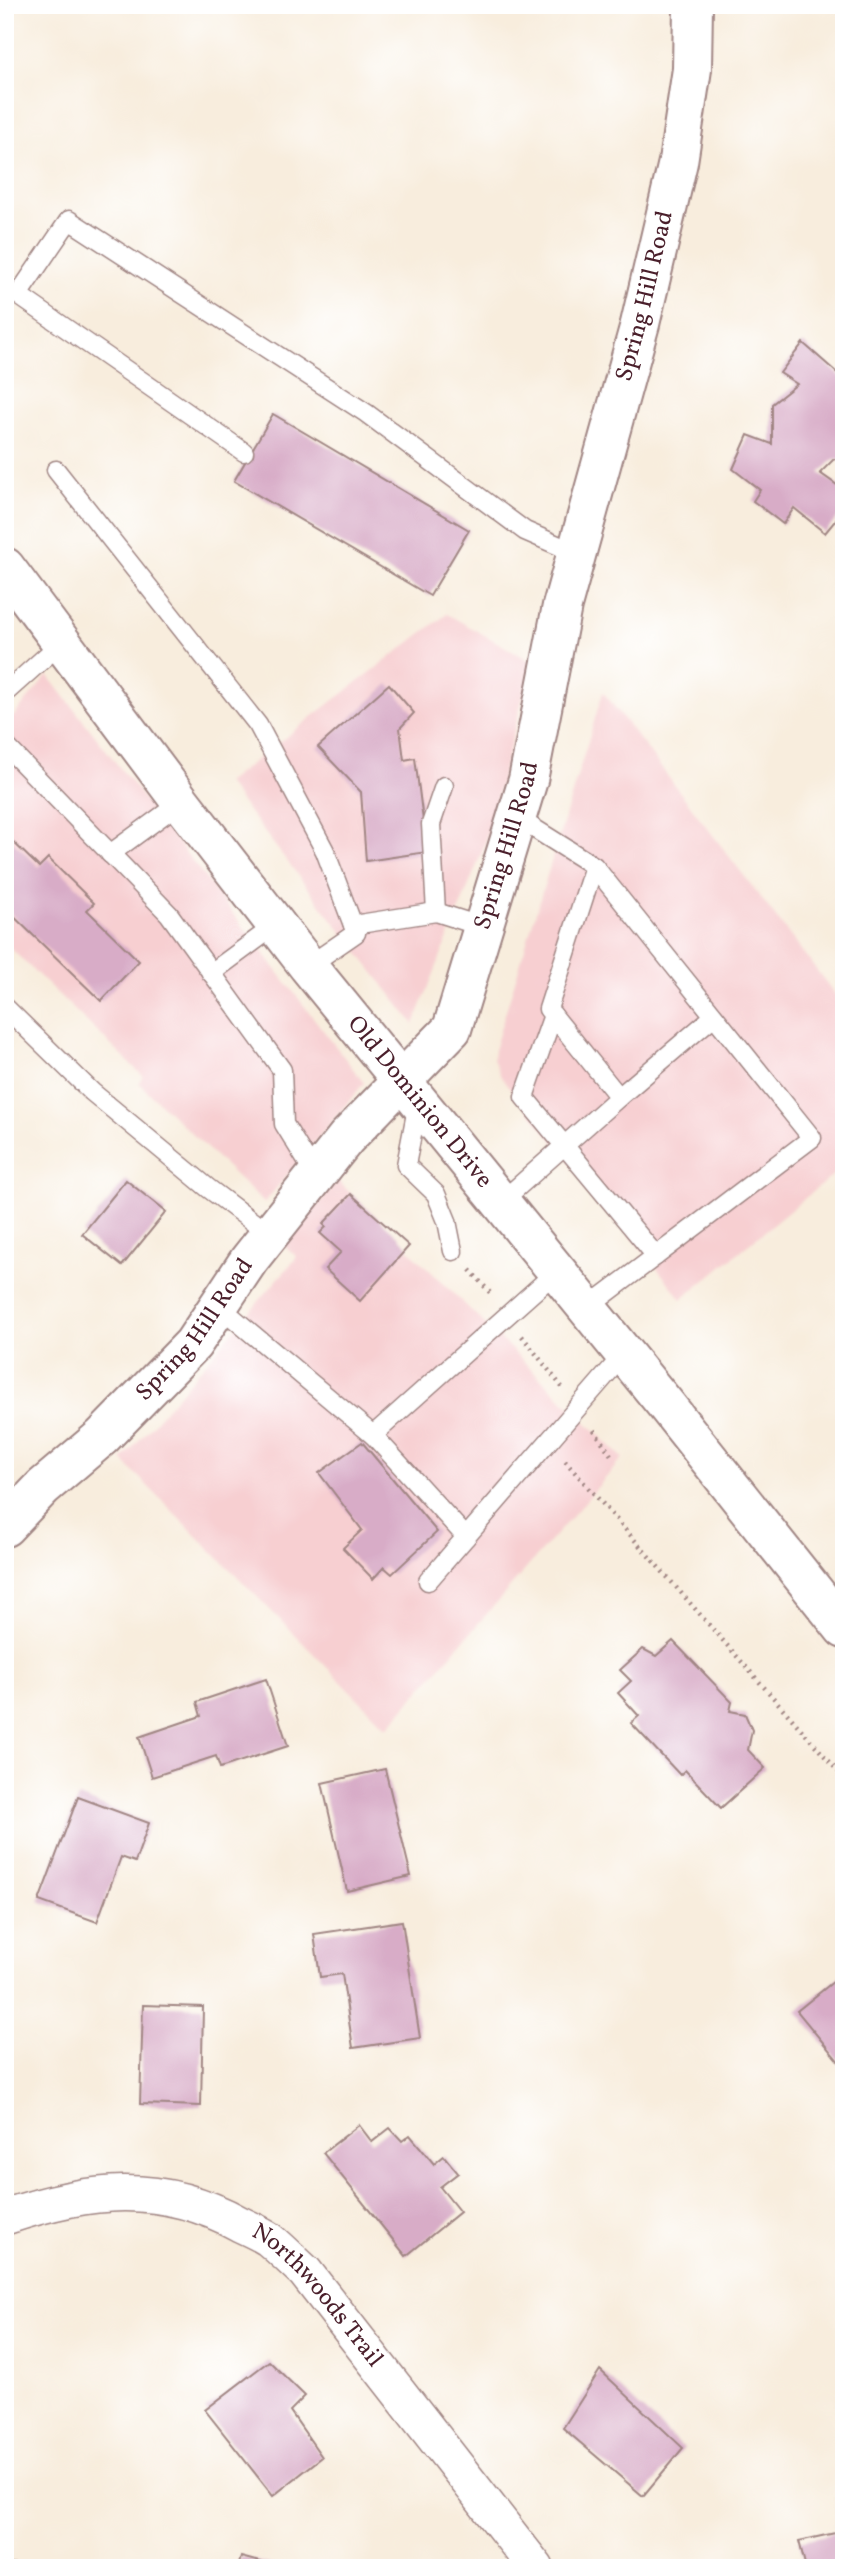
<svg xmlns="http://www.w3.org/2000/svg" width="849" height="2573" font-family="Vollkorn,serif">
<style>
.built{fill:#f7cfd1}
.building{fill:#d8acc7}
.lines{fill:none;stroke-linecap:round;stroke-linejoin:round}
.lane-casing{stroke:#a18684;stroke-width:21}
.street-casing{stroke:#a18684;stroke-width:38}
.secondary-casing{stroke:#a18684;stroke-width:42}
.path{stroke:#a18684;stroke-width:4.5;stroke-dasharray:2 5;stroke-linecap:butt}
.lane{stroke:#fff;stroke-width:18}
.street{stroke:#fff;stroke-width:35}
.secondary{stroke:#fff;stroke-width:38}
.labels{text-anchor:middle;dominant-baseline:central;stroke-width:5;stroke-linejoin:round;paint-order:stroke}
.street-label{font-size:24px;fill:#4a1f2b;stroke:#fff}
</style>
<rect width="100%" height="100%" fill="#fff"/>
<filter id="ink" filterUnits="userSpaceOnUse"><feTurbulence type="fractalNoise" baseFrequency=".0143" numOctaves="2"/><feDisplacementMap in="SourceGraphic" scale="14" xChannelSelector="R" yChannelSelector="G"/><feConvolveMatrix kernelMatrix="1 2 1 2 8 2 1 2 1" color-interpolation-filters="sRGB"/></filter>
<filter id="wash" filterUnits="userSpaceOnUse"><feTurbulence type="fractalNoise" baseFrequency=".00686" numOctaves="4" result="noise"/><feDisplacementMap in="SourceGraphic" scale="28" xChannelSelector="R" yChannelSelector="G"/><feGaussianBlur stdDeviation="1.57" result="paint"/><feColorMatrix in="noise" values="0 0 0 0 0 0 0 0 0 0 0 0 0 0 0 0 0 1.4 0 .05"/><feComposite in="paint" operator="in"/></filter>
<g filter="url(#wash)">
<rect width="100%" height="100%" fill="#f8eddd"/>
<!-- built -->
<g class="built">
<polygon points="447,614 532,662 484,847 414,1024 226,783"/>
<polygon points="48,675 364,1083 264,1203 139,1083 143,1076 5,943 5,708 13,717"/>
<polygon points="603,692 844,1006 844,1166 682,1299 501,1077 493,1059 494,1050"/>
<polygon points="338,1181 623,1458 387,1728 122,1460 297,1257 284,1245"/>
</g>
<g id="blocks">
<!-- building -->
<g class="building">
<polygon points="803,343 844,379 844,460 834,459 820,473 844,490 844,510 825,533 794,508 783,524 753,501 760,490 733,469 748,435 772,444 772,404 797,384 780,373"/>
<polygon points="273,414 469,530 430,596 234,481"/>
<polygon points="389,684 414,713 400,728 404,760 415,758 427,852 366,861 361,792 318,747"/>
<polygon points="5,834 39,867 48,858 94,903 87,910 139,961 101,1001 5,908"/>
<polygon points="126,1180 166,1212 122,1266 82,1234"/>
<polygon points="351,1194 409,1246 360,1301 325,1269 341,1252 320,1233 326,1227 323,1224"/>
<polygon points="362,1442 437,1532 392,1574 384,1567 373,1579 343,1548 362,1530 319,1473"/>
<polygon points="673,1641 732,1702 730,1711 745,1714 752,1730 748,1750 765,1768 721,1808 685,1770 680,1775 631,1723 639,1716 618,1693 631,1681 620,1670 643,1649 656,1656"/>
<polygon points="266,1679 288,1746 220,1768 216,1756 152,1777 139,1737 201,1716 197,1702"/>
<polygon points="385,1769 411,1876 347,1891 322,1783"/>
<polygon points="78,1797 149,1823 135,1862 121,1857 97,1922 39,1901"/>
<polygon points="402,1921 420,2038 353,2048 342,1974 320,1977 314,1934"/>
<polygon points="844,1973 844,2068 797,2011"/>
<polygon points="143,2005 203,2007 201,2106 140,2104"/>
<polygon points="359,2125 372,2142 390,2128 402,2141 410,2135 434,2164 444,2156 458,2173 440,2187 460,2212 406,2256 323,2153"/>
<polygon points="269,2361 305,2396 290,2411 322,2457 273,2496 205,2410"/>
<polygon points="600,2370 683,2448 643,2496 563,2428"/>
<polygon points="844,2531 844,2568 806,2568 799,2541"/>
<polygon points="241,2557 278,2567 278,2568 238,2568"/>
<polygon points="5,2564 36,2566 36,2568 5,2568"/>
</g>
</g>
</g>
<g filter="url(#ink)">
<use href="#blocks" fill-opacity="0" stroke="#a18684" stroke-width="2"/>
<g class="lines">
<defs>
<g id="lane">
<polyline points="244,452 18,295 69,220 366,413 525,531 578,554"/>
<polyline points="56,470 258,725 325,851 356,933 308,966"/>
<polyline points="5,693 61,643"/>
<polyline points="5,745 169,914 282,1070 284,1124 316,1176"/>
<polyline points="516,817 594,866 812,1138 587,1308"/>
<polyline points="110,854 181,802"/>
<polyline points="436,912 431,824 444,786"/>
<polyline points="353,925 436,912 483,927"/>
<polyline points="211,973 276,925"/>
<polyline points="5,1007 92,1092 208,1188 270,1235"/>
<polyline points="553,1015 524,1097 656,1256"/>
<polyline points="619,1097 714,1016"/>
<polyline points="418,1103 406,1165 436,1194 447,1221 453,1251"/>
<polyline points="501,1202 619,1097 548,1009 594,866"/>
<polyline points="219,1306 373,1435 557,1271"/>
<polyline points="373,1435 466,1537"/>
<polyline points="428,1581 624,1354"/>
</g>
<g id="street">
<path id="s1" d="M5,2217C87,2189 161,2180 240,2224C250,2229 260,2233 269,2239C281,2249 293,2261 305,2272L536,2568"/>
</g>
<g id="secondary">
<path id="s2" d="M5,567L181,802L308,966L666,1405L844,1629"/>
<path id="s3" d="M5,1527L43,1487L102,1437L193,1344L249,1260L346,1138L452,1029L528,780L562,606L640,324L678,162L692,69L693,5"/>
</g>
</defs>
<!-- lane casing -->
<use href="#lane" class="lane-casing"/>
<!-- street casing -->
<use href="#street" class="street-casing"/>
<!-- secondary casing -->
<use href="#secondary" class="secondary-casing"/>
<!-- path -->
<g class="path">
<polyline points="470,1270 492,1295"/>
<polyline points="522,1336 562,1387"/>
<polyline points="594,1430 613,1458"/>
<polyline points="565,1461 844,1778"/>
</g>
<!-- lane -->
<use href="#lane" class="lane"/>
<!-- street -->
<use href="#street" class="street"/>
<!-- secondary -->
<use href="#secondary" class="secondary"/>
</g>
</g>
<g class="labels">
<!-- street labels -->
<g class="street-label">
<text stroke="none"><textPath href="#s3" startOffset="1430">Spring Hill Road</textPath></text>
<text stroke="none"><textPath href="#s3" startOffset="863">Spring Hill Road</textPath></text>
<text stroke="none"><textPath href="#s2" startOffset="677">Old Dominion Drive</textPath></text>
<text stroke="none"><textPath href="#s3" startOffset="275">Spring Hill Road</textPath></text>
<text stroke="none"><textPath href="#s1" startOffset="350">Northwoods Trail</textPath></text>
</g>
</g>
<!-- margin -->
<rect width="849" height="2573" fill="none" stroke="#fff" stroke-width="28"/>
</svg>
